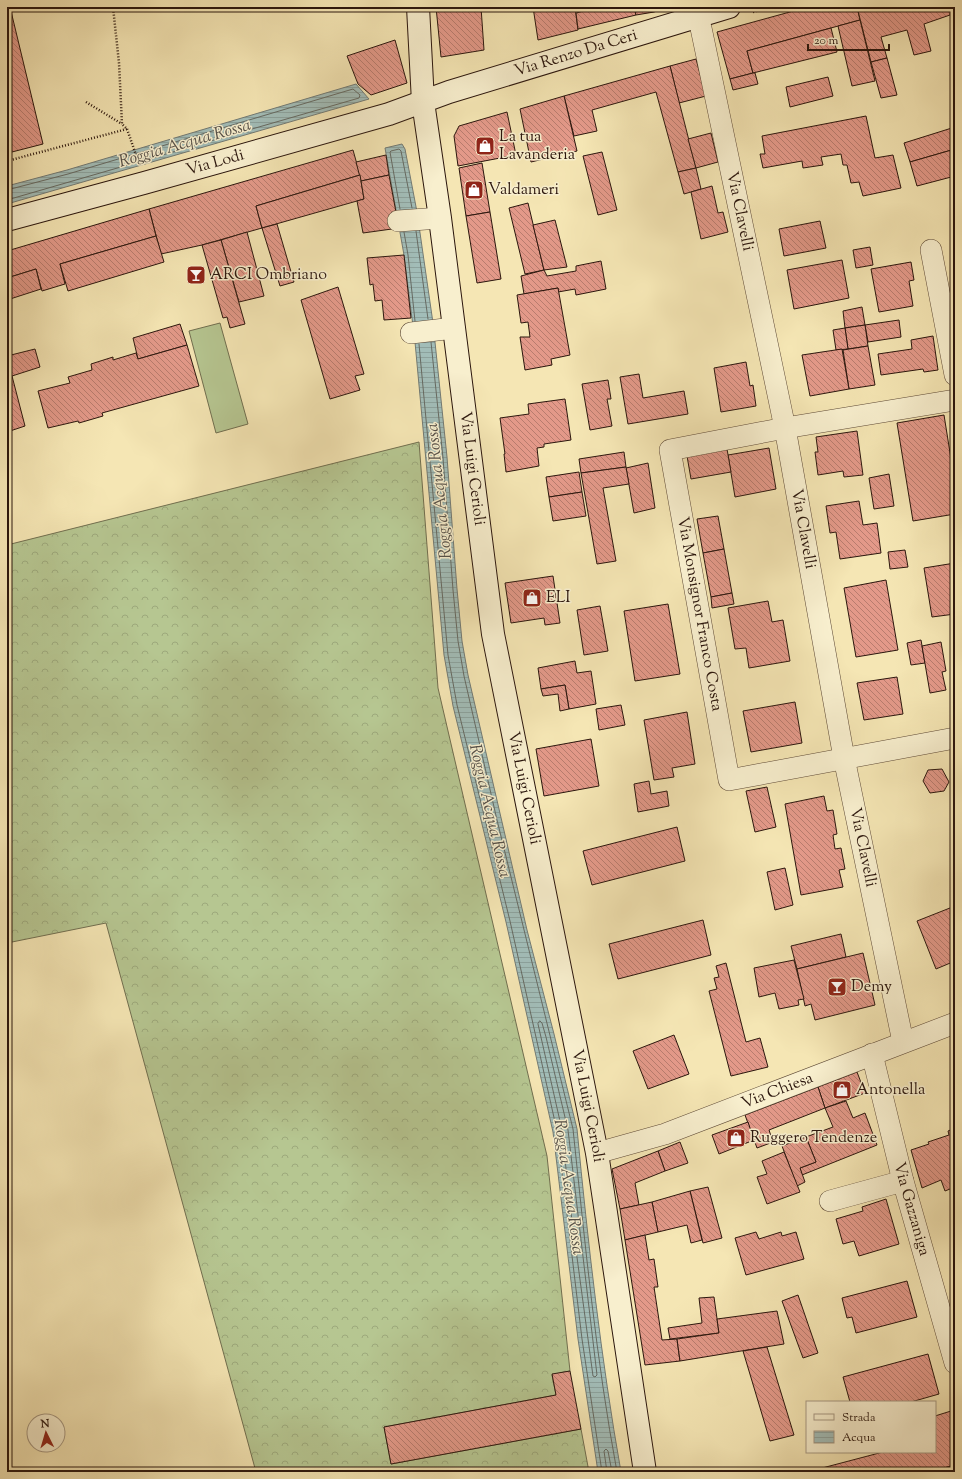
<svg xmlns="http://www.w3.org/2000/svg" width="962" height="1479" font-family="'Sorts Mill Goudy',serif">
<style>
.grass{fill:#b6c691;stroke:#706e4f}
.forest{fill:url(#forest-crowns);stroke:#706e4f}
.water{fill:url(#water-rules);stroke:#727a74}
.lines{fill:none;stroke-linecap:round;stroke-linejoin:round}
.shore{stroke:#666a62;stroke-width:1}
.building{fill:url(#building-back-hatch);stroke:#2b160d}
.street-casing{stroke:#5e4a37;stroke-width:22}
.secondary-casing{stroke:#2b160d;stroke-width:24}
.path{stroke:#2b160d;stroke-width:2.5;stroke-dasharray:1 2;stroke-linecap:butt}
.street{stroke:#f8efce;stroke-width:21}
.secondary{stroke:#f8efce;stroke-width:22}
.labels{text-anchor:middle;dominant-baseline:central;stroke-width:3;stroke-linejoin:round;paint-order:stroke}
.street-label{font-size:16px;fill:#2b160d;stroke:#f8efce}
.poi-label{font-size:16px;fill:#2b160d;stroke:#f8efce;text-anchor:start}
.water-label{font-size:17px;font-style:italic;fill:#555049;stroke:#f8efce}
</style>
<defs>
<pattern id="forest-crowns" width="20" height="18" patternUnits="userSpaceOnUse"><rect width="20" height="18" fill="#b6c691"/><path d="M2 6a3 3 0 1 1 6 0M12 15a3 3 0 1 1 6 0" fill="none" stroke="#9da97c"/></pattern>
<pattern id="water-rules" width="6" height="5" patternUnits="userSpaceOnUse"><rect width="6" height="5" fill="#a2bdb8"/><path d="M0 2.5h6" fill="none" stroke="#8ca29d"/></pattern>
<pattern id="building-back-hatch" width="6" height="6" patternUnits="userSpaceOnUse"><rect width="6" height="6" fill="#e39989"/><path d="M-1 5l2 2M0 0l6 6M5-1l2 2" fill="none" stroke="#b87c6e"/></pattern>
</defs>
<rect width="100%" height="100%" fill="#f5e6b4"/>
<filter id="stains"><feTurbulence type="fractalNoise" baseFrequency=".005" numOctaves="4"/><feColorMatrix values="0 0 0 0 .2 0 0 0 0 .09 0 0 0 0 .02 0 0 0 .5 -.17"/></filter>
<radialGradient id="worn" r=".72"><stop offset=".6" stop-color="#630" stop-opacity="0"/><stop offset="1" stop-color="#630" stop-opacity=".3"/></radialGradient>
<!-- grass -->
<polygon class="grass" points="220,323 248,424 216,433 189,331"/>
<!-- forest -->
<polygon class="forest" points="419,442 438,688 547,1156 570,1371 552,1375 556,1395 384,1427 391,1464 581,1429 589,1472 256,1472 106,923 7,943 7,545"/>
<!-- water -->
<g class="water">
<polygon points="356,84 369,99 7,204 7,186 67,170"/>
<path d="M402,144L405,149L417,212L433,323L447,457L457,589L462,641L468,675L527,930L554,1034L577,1129C588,1243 601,1359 621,1472H598L578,1339L553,1132L506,922L453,706L444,655L415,342L404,255L385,148Z"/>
</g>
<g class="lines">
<!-- shore -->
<g class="shore">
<polyline points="7,190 68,174 353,89 360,95 359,98 7,200"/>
<polyline points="400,209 390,152 391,151 399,149 401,151 412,208"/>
<polyline points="416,231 428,319"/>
<polyline points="404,232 408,255 415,321"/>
<path d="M431,342L443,458L453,590L458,641L464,676L497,820L573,1129C585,1243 596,1359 617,1472"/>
<polyline points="419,344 448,655 457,705 510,921 557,1131 582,1339 602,1472"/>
<polygon points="540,1021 542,1023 546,1037 568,1130 597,1375 595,1377 593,1376 569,1198 562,1130 538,1024"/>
<polyline points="607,1472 604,1451 606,1449 608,1451 612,1472"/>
</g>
</g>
<!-- building -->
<g class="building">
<polygon points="7,7 10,7 43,144 8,153"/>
<polygon points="436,7 481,7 484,50 441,57"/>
<polygon points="533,7 575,7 578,30 538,40"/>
<polygon points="600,7 634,7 636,15 578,29 576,13"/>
<polygon points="634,7 653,7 654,12 636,15"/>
<polygon points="653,7 670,7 654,12"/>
<polygon points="808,7 857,7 860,20 747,51 753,73 730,79 717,32"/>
<polygon points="857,7 951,7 950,15 924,24 931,51 914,55 907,30 881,37 887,58 871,62"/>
<polygon points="860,20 875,81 852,86 838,26"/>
<polygon points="831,28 837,52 753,73 747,51"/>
<polygon points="395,40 407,83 371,95 358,84 347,56"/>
<polygon points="887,58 897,95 881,98 871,62"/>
<polygon points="696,59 706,96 679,103 670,66"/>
<polygon points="670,66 696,168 678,172 656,92 592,110 597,131 574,136 564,96"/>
<polygon points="753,73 755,73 758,84 733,90 730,79"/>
<polygon points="828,77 833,96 790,107 786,87"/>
<polygon points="564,96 577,151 531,162 520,109"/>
<polygon points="507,112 516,155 458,166 454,136 459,126"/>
<polygon points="866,116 875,158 893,155 901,188 863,196 859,182 851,183 847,165 843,165 841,154 821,157 823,165 803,168 802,161 763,168 760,154 765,154 762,136"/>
<polygon points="955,127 955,149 910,162 904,143"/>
<polygon points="711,133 718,162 696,168 688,139"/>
<polygon points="955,149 955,176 917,186 910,162"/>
<polygon points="353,150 360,175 256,206 262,228 202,245 161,254 149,209"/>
<polygon points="602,152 617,210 598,215 583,156"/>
<polygon points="386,155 389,175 361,181 356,162"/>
<polygon points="482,163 490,212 466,216 459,168"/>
<polygon points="696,168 701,189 684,194 678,172"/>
<polygon points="360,175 364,199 262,228 256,206"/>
<polygon points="389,175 399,228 363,233 357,201 364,199 361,181"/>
<polygon points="712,186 718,213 723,212 728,232 701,239 691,192"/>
<polygon points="528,203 544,270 525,274 509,208"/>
<polygon points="149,209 156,236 60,264 65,284 42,291 36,269 7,278 7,251"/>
<polygon points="490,212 501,279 477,283 466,216"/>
<polygon points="555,220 567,267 544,270 533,225"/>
<polygon points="820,221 826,248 784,256 779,229"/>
<polygon points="277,224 294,282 280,286 262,228"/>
<polygon points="247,232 264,296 239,302 221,240"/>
<polygon points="156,236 164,262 68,291 60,264"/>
<polygon points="221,240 245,324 230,328 227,317 223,318 202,245"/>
<polygon points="870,247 873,265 856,268 853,250"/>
<polygon points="404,255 411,318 384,320 382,300 375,301 373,284 370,285 367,258"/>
<polygon points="842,260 849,298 794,309 787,270"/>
<polygon points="601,261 606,289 576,295 575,289 558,292 558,288 524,294 521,276 544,270 547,276 576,271 576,266"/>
<polygon points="911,262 914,280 909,281 913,306 879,312 871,269"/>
<polygon points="36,269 41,289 7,300 7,278"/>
<polygon points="338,287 364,374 355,376 360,390 330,399 301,300"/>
<polygon points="558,288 570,355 551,359 552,365 525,370 520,337 530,337 528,322 521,323 517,295"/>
<polygon points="862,307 865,325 845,328 843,311"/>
<polygon points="899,320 901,337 868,342 865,325"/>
<polygon points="180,324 187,345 138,359 133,338"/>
<polygon points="865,325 868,346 848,349 845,328"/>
<polygon points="845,328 848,349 836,350 833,330"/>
<polygon points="933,336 938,370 924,372 923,369 881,375 878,354 912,349 911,340"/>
<polygon points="187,345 199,386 102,413 103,416 79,423 78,421 48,428 38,391 70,383 68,377 92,370 91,364 113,357 113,360 136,353 138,359"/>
<polygon points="868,346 875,385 849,389 843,350"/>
<polygon points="35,349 40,367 12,376 25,426 7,432 7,356"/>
<polygon points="842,349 849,389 810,396 802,355"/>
<polygon points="746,362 750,386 753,385 756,406 721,412 714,368"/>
<polygon points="639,374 643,398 684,391 688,414 628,424 620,377"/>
<polygon points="608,380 611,399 607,399 612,426 590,430 582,384"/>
<polygon points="565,399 571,440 544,444 544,447 537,448 539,466 506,472 504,454 505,454 500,418 529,414 528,404"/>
<polygon points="944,415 955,484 955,514 913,521 897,423"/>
<polygon points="857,431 863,475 844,477 843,471 818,475 815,452 818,452 816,437"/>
<polygon points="769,448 776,489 735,497 728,455"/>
<polygon points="727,449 731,472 691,479 687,456"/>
<polygon points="624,452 626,467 581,473 579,459"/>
<polygon points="648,463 655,508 634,513 626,468"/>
<polygon points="626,467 629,484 603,488 616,561 597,564 581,473"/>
<polygon points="579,472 582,492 549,497 546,477"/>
<polygon points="889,474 894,506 874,509 869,478"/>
<polygon points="582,492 586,516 553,521 549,497"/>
<polygon points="859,501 863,525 877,523 881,553 840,559 836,532 830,533 826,506"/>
<polygon points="718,516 724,549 703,553 697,519"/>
<polygon points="724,549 732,593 711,597 703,553"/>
<polygon points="905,550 908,567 890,569 888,552"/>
<polygon points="955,563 955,614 932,617 924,568"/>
<polygon points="553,576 560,623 545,625 544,618 511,623 505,583"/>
<polygon points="886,580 898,650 856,657 844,588"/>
<polygon points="732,593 734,604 712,608 711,597"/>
<polygon points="768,601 772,622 783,620 790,661 749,668 746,648 735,649 728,608"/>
<polygon points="668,604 680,674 635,681 624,611"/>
<polygon points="600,606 608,651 584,655 577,610"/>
<polygon points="921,640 925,663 911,665 907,643"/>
<polygon points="941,642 946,671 942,672 946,690 930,693 922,646"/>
<polygon points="575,661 577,673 591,671 596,704 569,709 565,685 541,689 538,668"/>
<polygon points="897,677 903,714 864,720 857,683"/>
<polygon points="565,685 569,709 560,711 558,694 543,696 541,689"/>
<polygon points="795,702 802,743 751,752 743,711"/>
<polygon points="621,705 625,725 599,730 596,709"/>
<polygon points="687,712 695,764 672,768 674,777 654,780 644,720"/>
<polygon points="591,739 599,786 544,796 536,749"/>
<polygon points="942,769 949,782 944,791 930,793 923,781 928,770"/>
<polygon points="649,781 651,794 667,791 669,806 638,812 634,784"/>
<polygon points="767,787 776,827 755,832 746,791"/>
<polygon points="824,796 827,811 833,810 837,834 833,835 835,849 841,848 845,869 839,870 843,887 801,895 785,804"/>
<polygon points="677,827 685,861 592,885 583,851"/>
<polygon points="785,868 793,905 775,910 767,872"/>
<polygon points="955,906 955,961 936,969 917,921"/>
<polygon points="703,920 711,955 618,979 609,944"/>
<polygon points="841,934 846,957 797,969 791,946"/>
<polygon points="863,953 875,1005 815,1020 811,1004 805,1006 797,969"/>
<polygon points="794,960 804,999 798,1000 799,1005 779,1009 775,993 759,997 754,968"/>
<polygon points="726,963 746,1042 760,1038 768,1067 731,1076 709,991 717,989 714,978 719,977 716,966"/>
<polygon points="674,1035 689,1074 648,1089 633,1051"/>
<polygon points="857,1072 865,1093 825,1108 818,1087"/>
<polygon points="818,1087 825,1108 769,1130 773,1142 757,1148 745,1115"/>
<polygon points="846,1101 853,1118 865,1113 877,1145 802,1175 800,1168 816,1162 806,1137 833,1127 825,1108"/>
<polygon points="748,1122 754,1140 719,1154 712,1135"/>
<polygon points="955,1128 955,1187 945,1191 941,1180 922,1188 911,1150 929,1144 928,1142 949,1135 948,1131"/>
<polygon points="806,1137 816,1162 800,1168 805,1182 797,1186 782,1146"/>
<polygon points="680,1142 688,1163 665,1171 658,1151"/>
<polygon points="658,1151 665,1171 635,1183 639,1205 620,1209 612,1169"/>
<polygon points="784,1152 800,1192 767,1204 757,1177 767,1174 762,1161"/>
<polygon points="708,1187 722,1238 703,1243 690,1191"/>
<polygon points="690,1191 702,1240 691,1243 687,1225 658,1232 652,1202"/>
<polygon points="886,1199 899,1244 859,1256 854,1241 843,1244 836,1219 863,1211 862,1207"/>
<polygon points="652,1202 658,1232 625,1240 620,1209"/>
<polygon points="756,1232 759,1239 781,1232 782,1236 796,1232 804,1259 746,1275 735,1238"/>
<polygon points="645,1235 649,1260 654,1259 658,1287 654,1287 662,1340 677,1339 680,1361 645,1365 625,1240"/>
<polygon points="907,1281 917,1317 856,1333 852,1317 847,1318 842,1298"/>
<polygon points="798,1295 818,1353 803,1358 782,1301"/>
<polygon points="714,1297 719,1333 670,1339 668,1328 702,1323 699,1298"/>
<polygon points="777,1311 784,1344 680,1361 677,1339 719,1333 717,1319"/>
<polygon points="767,1347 794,1435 770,1441 743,1351"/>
<polygon points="928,1354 939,1394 911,1402 850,1402 843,1377"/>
<polygon points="570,1371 581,1429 391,1464 384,1427 556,1395 552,1374"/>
<polygon points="951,1411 955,1426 955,1465 929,1472 807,1472 883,1452 935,1452 935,1416"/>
<polygon points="955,1465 955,1472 929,1472"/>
</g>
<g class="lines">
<defs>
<g id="street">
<path id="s1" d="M697,16L701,28L785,428L844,758L903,1042"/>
<polyline points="398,221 440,218"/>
<polyline points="931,250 955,375"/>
<polyline points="411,333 454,328"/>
<path id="s2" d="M955,400L785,428L670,450L729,780L955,738"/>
<path id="s3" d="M872,1054L903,1181L955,1363"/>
<path id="s4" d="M597,1153L665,1134L955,1023"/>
<polyline points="830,1201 903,1181"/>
</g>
<g id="secondary">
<path id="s5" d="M418,7L423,102L440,218L493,634L597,1153L645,1472"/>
<path id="s6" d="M7,220L144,183L389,114L449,92L729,7"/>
</g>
</defs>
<!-- street casing -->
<use href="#street" class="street-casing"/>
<!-- secondary casing -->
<use href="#secondary" class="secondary-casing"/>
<!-- path -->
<g class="path">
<polyline points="753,12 770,7"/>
<polyline points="86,102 122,124"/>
<polyline points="127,129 137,158"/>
<polyline points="7,161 127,129 122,124 119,63 113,7"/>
</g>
<!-- street -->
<use href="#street" class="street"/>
<!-- secondary -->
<use href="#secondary" class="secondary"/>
</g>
<!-- icons -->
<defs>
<symbol id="shop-square" viewBox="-11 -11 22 22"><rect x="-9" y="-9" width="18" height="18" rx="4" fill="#8f2418" stroke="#f8efce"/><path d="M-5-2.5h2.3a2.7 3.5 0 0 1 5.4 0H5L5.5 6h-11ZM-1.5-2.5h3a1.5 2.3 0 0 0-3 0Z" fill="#fff"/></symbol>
<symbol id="bar-square" viewBox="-11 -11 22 22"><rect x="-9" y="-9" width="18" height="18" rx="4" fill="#8f2418" stroke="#f8efce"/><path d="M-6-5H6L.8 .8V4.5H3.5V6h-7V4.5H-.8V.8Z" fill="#fff"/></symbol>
</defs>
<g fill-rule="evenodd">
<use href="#shop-square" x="474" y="135" width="22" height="22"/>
<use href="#shop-square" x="463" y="179" width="22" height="22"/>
<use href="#bar-square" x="185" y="264" width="22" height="22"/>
<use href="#shop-square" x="521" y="587" width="22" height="22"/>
<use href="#bar-square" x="826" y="976" width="22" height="22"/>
<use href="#shop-square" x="831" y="1079" width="22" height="22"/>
<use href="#shop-square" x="725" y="1127" width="22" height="22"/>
</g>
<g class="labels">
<!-- street labels -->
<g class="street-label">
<text stroke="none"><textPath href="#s6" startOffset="593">Via Renzo Da Ceri</textPath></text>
<text stroke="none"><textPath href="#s6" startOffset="216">Via Lodi</textPath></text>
<text stroke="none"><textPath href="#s1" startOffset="200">Via Clavelli</textPath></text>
<text stroke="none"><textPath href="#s5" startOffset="465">Via Luigi Cerioli</textPath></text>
<text stroke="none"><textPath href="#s1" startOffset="524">Via Clavelli</textPath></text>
<text stroke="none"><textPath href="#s2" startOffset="456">Via Monsignor Franco Costa</textPath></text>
<text stroke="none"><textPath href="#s5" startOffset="789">Via Luigi Cerioli</textPath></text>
<text stroke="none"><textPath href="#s1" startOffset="848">Via Clavelli</textPath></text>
<text stroke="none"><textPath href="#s4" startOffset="191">Via Chiesa</textPath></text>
<text stroke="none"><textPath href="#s5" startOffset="1113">Via Luigi Cerioli</textPath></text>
<text stroke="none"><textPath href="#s3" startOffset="160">Via Gazzaniga</textPath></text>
</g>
<!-- poi labels -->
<g class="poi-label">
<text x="499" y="137">La tua<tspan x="499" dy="18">Lavanderia</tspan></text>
<text x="488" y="190">Valdameri</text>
<text x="210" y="275">ARCI Ombriano</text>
<text x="546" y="598">ELI</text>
<text x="851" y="987">Demy</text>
<text x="856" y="1090">Antonella</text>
<text x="750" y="1138">Ruggero Tendenze</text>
</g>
<!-- water labels -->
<g class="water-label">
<text transform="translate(185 144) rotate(-16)">Roggia Acqua Rossa</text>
<text transform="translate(440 491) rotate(-96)">Roggia Acqua Rossa</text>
<text transform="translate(489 811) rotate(77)">Roggia Acqua Rossa</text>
<text transform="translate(568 1187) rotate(82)">Roggia Acqua Rossa</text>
</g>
</g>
<!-- margin -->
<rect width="962" height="1479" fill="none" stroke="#f5e6b4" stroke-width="24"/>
<rect x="8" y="8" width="946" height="1463" fill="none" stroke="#2b160d" stroke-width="2"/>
<rect x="12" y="12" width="938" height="1455" fill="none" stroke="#2b160d"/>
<!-- legend -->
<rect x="806" y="1401" width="130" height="52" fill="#f8efce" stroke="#a69881"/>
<rect x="814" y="1414" width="20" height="6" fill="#f8efce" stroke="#a69881"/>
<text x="842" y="1421" font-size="12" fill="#2b160d">Strada</text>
<rect x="814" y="1431" width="20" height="12" fill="url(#water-rules)" stroke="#a69881"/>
<text x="842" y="1441" font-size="12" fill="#2b160d">Acqua</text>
<!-- north arrow -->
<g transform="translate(46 1433) rotate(355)"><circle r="19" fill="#f8efce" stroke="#a69881"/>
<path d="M0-3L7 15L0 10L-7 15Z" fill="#8f2418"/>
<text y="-6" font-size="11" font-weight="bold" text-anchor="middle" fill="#2b160d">N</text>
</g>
<!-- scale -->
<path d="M808 44v6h81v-6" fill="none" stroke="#2b160d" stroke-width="2"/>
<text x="814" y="44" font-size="12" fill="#2b160d" stroke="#f8efce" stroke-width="3" paint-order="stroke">20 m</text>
<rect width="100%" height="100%" filter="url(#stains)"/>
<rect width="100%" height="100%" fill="url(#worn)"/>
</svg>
